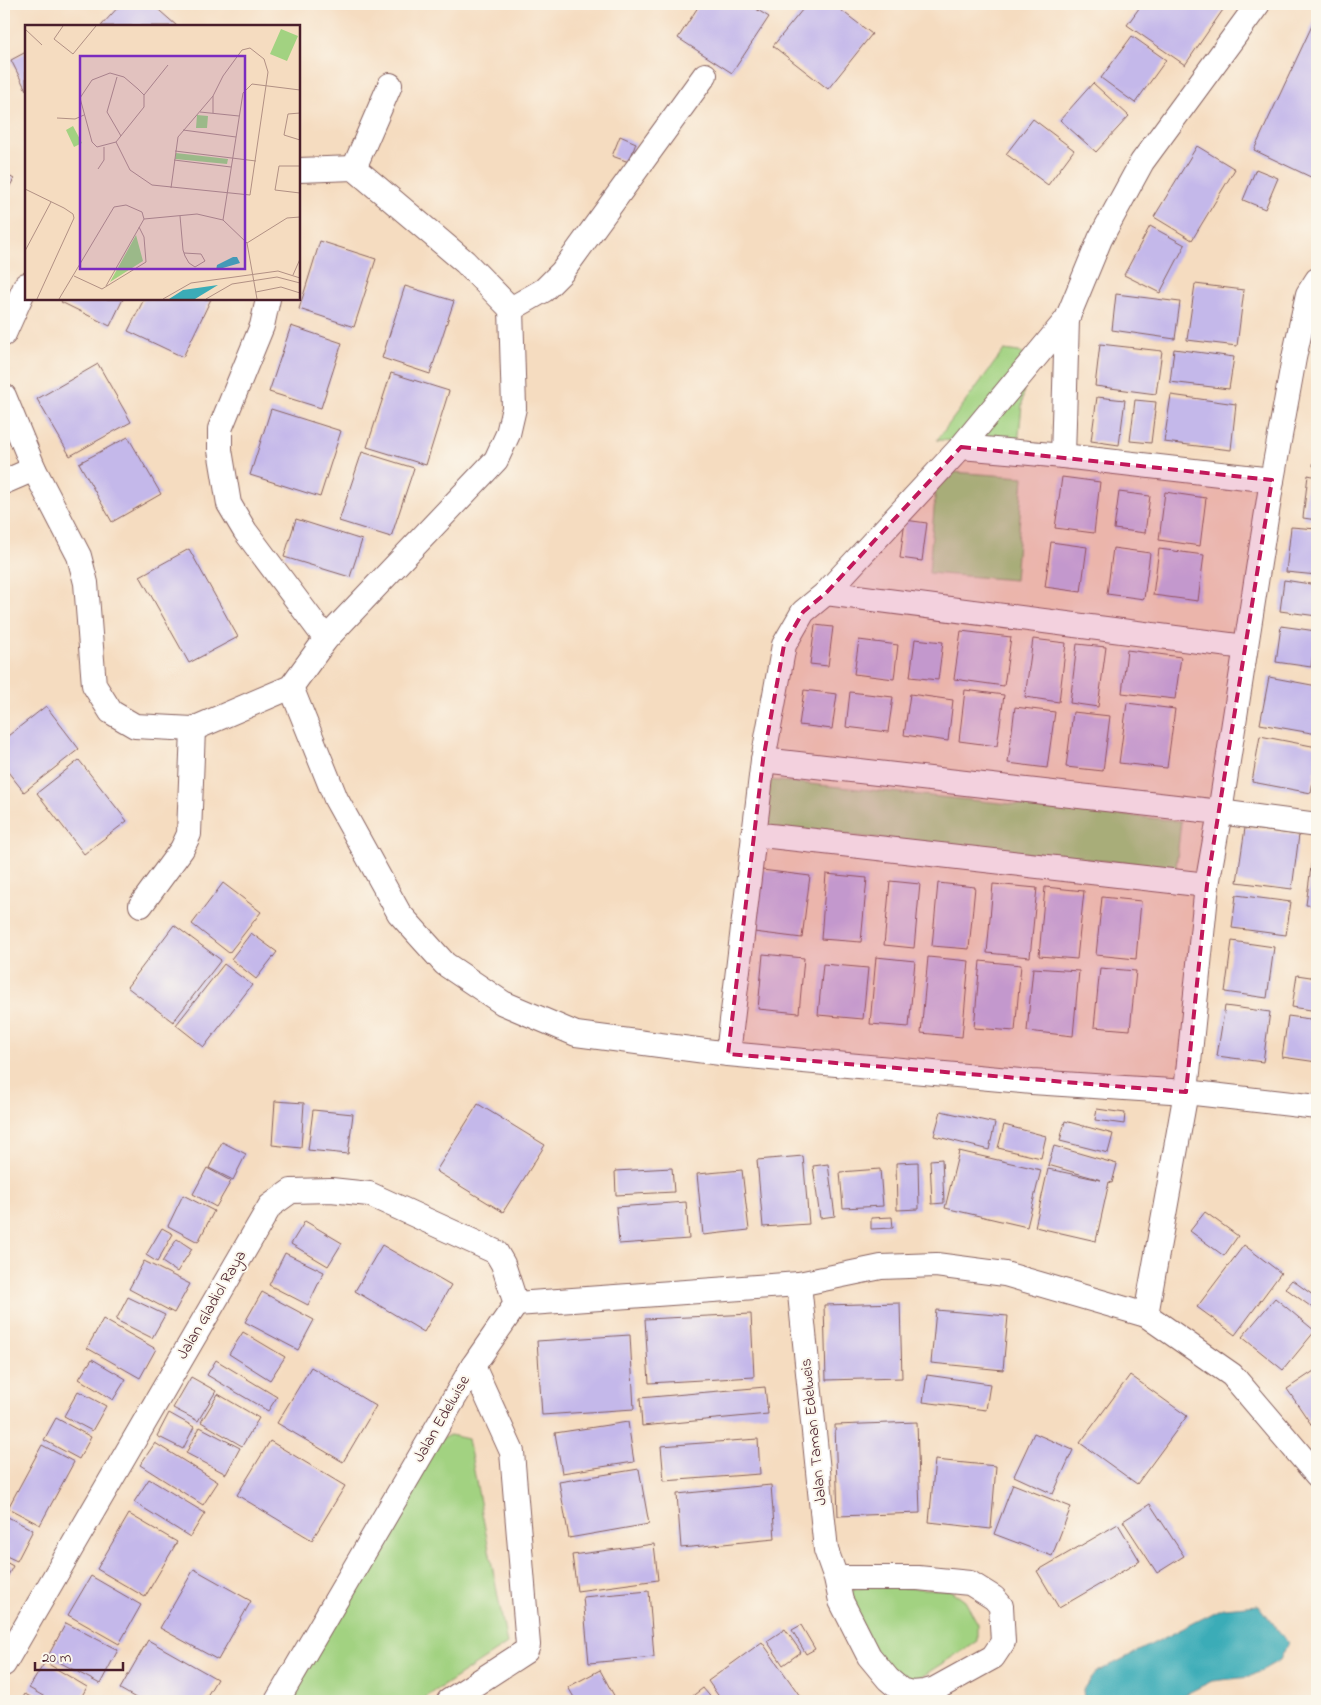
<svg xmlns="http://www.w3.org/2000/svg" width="1321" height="1705" font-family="'Indie Flower',sans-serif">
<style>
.green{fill:#a2d281;stroke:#767856}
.water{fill:#3bacb7;stroke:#426671}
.building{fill:#c4b8ea}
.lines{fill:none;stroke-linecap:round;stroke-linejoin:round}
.minor-casing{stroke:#86615f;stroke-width:26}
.minor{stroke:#fff;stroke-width:24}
.marked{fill:#c2185b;fill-opacity:0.2;stroke:#c2185b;stroke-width:4;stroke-dasharray:10 6;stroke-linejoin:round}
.labels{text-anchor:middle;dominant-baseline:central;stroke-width:4;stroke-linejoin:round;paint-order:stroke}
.street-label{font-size:16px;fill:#4a1f2b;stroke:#fbf7ec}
.inset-road{fill:none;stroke:#b19084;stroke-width:1}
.view{fill:#7b2cbf;fill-opacity:0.15;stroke:#7b2cbf;stroke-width:2.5}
.inset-edge{fill:none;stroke:#4a1f2b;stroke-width:2.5}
</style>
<rect width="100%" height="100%" fill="#fbf7ec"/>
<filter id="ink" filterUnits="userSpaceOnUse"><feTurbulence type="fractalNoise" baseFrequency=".02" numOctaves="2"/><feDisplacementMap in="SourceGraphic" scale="10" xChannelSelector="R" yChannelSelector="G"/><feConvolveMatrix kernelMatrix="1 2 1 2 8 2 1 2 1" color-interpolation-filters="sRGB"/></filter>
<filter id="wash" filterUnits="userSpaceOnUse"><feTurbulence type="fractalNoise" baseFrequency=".0096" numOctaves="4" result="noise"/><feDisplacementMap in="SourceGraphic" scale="20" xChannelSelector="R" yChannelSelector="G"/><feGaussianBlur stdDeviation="1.12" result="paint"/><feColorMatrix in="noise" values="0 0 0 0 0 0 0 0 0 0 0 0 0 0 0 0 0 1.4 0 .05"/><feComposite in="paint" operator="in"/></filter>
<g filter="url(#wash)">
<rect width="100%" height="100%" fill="#f5dcc0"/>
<!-- green -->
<g class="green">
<polygon points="1004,350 1019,352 1027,357 1018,444 937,440"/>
<polygon points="937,471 1023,477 1015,580 929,573"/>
<polygon points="769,780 1181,821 1176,868 764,827"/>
<polygon points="450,1435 468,1439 507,1644 420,1701 280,1701 439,1440"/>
<polygon points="871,1586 950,1590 965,1601 977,1622 977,1641 918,1679 899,1680 878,1660 847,1591"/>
</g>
<!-- water -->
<polygon class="water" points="1259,1605 1288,1643 1280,1660 1250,1677 1212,1681 1172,1701 1084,1701 1083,1689 1097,1672 1223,1608"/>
<g id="blocks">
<!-- building -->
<g class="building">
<polygon points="121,4 152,4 177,26 101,26"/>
<polygon points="700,4 748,4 769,17 732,73 678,38"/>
<polygon points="807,4 833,4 872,34 828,89 773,46"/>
<polygon points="1142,4 1227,4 1185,65 1127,25"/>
<polygon points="1317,15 1317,180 1254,150"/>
<polygon points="1132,36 1166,60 1135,103 1101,78"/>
<polygon points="26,52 26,90 11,60"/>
<polygon points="1093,83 1129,116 1096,152 1060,120"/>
<polygon points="1033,119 1074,150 1048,185 1006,154"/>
<polygon points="620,136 636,143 629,162 612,156"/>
<polygon points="1197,146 1235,169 1192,240 1154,217"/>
<polygon points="1256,169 1278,178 1265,209 1243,200"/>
<polygon points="4,173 14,179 4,196"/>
<polygon points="1150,226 1185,245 1160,293 1124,275"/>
<polygon points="320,241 376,259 354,327 299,309"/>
<polygon points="1195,284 1244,290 1237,346 1187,340"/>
<polygon points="405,286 454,301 430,374 382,358"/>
<polygon points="1116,294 1180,302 1175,339 1112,330"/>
<polygon points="63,299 123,299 110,326 61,302"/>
<polygon points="144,299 211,299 183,357 128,331"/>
<polygon points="291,326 342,343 321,408 269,392"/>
<polygon points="1100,344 1162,351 1156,394 1095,386"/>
<polygon points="1174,349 1234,357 1229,389 1170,382"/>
<polygon points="98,364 131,422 70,456 37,399"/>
<polygon points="391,373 449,391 426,465 367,447"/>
<polygon points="1171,395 1236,404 1231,450 1164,442"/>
<polygon points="1097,397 1125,400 1119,445 1091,441"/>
<polygon points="1135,400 1156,402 1151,443 1130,441"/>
<polygon points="271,409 341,431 320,497 250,475"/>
<polygon points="128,437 161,494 112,522 79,463"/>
<polygon points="1316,444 1317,444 1317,467 1313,466"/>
<polygon points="362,452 414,468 391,537 339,521"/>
<polygon points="1308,475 1317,477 1317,520 1303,518"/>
<polygon points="1062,477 1100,482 1094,533 1055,528"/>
<polygon points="1119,492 1150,496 1145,533 1114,529"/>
<polygon points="1165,492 1206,498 1200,546 1159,540"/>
<polygon points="296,519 362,540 350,577 284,557"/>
<polygon points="905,520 927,523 922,561 900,558"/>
<polygon points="1291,527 1317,529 1317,575 1286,572"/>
<polygon points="1051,542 1087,547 1081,592 1045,587"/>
<polygon points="1113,548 1150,553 1144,599 1107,594"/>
<polygon points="189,549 238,637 189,663 140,576"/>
<polygon points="1159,549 1204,555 1198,601 1153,595"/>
<polygon points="1284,580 1317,585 1317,616 1280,611"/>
<polygon points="815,625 833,627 828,666 810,664"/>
<polygon points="1281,626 1316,631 1311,667 1276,662"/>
<polygon points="961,631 1011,637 1004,686 954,679"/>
<polygon points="915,639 943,642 938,680 910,677"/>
<polygon points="1033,639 1066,643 1059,702 1025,697"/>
<polygon points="859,640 898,645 894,679 854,674"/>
<polygon points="1077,644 1106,647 1098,707 1070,703"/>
<polygon points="1127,650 1181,657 1175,699 1122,693"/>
<polygon points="1269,677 1317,686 1317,734 1260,724"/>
<polygon points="804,690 837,694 832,729 799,725"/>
<polygon points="965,690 1004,695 997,746 959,741"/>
<polygon points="850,692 893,697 888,732 846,727"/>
<polygon points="910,694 953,700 948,741 904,735"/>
<polygon points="1127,703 1175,709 1167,768 1119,763"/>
<polygon points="46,706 79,749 24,792 4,767 4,739"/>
<polygon points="1015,707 1055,712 1047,768 1008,763"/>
<polygon points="1073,712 1110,716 1103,771 1066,767"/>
<polygon points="1260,736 1317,747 1317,758 1311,793 1252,782"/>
<polygon points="79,760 127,821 84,854 37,793"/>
<polygon points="1245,828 1299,835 1292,889 1237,882"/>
<polygon points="1314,843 1317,843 1317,906 1306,905"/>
<polygon points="762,870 810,876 802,938 754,932"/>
<polygon points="826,874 867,878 861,942 821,939"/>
<polygon points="890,881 920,884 914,948 884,945"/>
<polygon points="223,883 261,912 229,953 192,924"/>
<polygon points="938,883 975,887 969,949 932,946"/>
<polygon points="993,884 1037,888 1030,957 987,953"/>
<polygon points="1045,887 1084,891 1077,959 1039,956"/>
<polygon points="1236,895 1291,902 1286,935 1232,928"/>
<polygon points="1102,897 1141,901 1136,959 1096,955"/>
<polygon points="174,925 221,960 173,1022 127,987"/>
<polygon points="251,933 277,952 256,979 231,959"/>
<polygon points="1232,941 1274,947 1267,998 1225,992"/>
<polygon points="763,954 804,958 799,1013 758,1009"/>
<polygon points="876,957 915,961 909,1027 870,1024"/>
<polygon points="928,957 969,961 962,1037 921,1033"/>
<polygon points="980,961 1021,965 1015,1031 974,1028"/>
<polygon points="224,964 252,985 204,1047 176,1025"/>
<polygon points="823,964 868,968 863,1019 818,1015"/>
<polygon points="1033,968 1079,971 1073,1036 1027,1031"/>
<polygon points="1100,968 1136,971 1130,1030 1094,1027"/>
<polygon points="1297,975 1317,978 1317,1011 1292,1007"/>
<polygon points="1225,1006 1270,1012 1263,1062 1217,1056"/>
<polygon points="1288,1016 1317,1020 1317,1062 1282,1057"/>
<polygon points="275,1101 304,1103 301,1148 272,1145"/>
<polygon points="478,1104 545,1145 503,1212 436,1171"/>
<polygon points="1097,1109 1125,1113 1124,1124 1095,1120"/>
<polygon points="313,1110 353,1114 348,1154 308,1150"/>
<polygon points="941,1111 995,1123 989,1150 934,1136"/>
<polygon points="1065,1121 1113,1134 1108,1153 1060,1141"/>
<polygon points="1004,1125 1046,1136 1041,1158 998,1148"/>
<polygon points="222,1142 246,1154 233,1180 209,1168"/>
<polygon points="1054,1146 1117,1164 1112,1183 1109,1182 1096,1241 1035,1227 1048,1169 1101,1180 1048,1165"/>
<polygon points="959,1151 1041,1170 1027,1227 945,1208"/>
<polygon points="803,1156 809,1224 763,1227 757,1160"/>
<polygon points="942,1159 944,1203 932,1204 930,1160"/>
<polygon points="918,1162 919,1209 897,1210 896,1163"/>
<polygon points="828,1164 835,1216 820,1218 813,1166"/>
<polygon points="207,1168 231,1181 216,1207 193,1194"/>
<polygon points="672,1168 674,1192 616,1195 615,1171"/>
<polygon points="880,1169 883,1206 843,1208 840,1172"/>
<polygon points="742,1170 749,1230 703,1235 697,1174"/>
<polygon points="183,1195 214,1211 198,1242 168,1226"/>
<polygon points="686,1202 689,1239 619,1244 616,1207"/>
<polygon points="1205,1212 1238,1236 1224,1256 1190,1231"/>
<polygon points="892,1217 893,1228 871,1229 871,1218"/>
<polygon points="305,1221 342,1243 328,1266 291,1244"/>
<polygon points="162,1228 173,1234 157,1262 146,1255"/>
<polygon points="177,1239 192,1249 177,1272 162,1262"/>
<polygon points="382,1245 451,1285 424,1332 355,1291"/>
<polygon points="1244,1245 1281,1273 1235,1335 1197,1307"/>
<polygon points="285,1253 324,1272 308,1305 269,1285"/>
<polygon points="144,1261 190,1284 174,1313 129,1289"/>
<polygon points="1292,1280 1317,1298 1317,1311 1285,1288"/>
<polygon points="262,1292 314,1320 298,1350 245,1322"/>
<polygon points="128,1297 165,1315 152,1338 116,1320"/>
<polygon points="1275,1298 1315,1331 1283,1370 1242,1337"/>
<polygon points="900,1303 902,1378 826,1380 824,1305"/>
<polygon points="936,1310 1008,1316 1003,1370 931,1363"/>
<polygon points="751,1314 754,1377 649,1383 645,1319"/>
<polygon points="103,1319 156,1349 140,1378 87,1348"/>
<polygon points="243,1332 285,1357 270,1380 229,1354"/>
<polygon points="630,1335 634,1409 542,1415 537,1341"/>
<polygon points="92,1359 126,1379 113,1400 79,1379"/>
<polygon points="216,1360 277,1397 268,1411 207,1375"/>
<polygon points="311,1367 376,1406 343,1462 277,1423"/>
<polygon points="1317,1369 1317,1433 1287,1389"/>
<polygon points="927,1375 990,1384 986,1410 923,1402"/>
<polygon points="1130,1375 1187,1416 1137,1484 1080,1443"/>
<polygon points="191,1377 216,1391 198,1421 173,1408"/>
<polygon points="765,1387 768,1414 642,1426 640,1398"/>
<polygon points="78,1391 106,1406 92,1431 64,1416"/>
<polygon points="218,1394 259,1418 242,1446 201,1422"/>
<polygon points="169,1413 194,1427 183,1449 157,1436"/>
<polygon points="56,1418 91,1437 79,1459 44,1440"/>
<polygon points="628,1422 634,1462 562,1473 555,1433"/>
<polygon points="917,1422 920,1513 838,1516 835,1425"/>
<polygon points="200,1427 240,1448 226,1474 186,1453"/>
<polygon points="1034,1433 1073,1450 1053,1494 1014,1476"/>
<polygon points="758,1439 760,1474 664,1481 661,1446"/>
<polygon points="270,1441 345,1486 312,1540 237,1495"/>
<polygon points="155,1443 218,1482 203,1505 140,1465"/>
<polygon points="42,1445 74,1462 40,1525 8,1508"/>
<polygon points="935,1460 996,1466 991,1529 929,1522"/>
<polygon points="639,1469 649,1524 569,1538 559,1482"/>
<polygon points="149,1479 205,1513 190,1537 134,1502"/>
<polygon points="1013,1484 1071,1507 1052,1556 994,1534"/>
<polygon points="771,1485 775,1539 681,1548 677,1494"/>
<polygon points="1150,1504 1184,1556 1157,1573 1123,1521"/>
<polygon points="129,1514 177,1542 145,1597 97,1569"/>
<polygon points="4,1515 33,1530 17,1561 4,1555"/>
<polygon points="1118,1524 1140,1561 1059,1608 1037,1571"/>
<polygon points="654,1544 658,1580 577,1591 572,1555"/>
<polygon points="4,1561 13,1566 4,1583"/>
<polygon points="194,1569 251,1601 218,1660 160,1628"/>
<polygon points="91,1576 141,1605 119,1644 68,1615"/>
<polygon points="649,1591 654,1657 589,1663 583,1597"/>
<polygon points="66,1623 118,1650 100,1684 48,1656"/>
<polygon points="801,1625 815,1649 806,1654 792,1630"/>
<polygon points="785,1629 801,1652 783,1665 767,1641"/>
<polygon points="148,1640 217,1679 204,1701 141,1701 120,1689"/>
<polygon points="762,1642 800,1696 793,1701 722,1701 708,1681"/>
<polygon points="45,1662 87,1687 79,1701 52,1701 29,1688"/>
<polygon points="600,1670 617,1701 576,1701 568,1687"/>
<polygon points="703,1688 714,1701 686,1701"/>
<polygon points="25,1694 38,1701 21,1701"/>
</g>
</g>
</g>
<g filter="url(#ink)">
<use href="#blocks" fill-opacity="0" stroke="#86615f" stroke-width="1"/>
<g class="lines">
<defs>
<g id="minor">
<polyline points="354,168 390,85"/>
<polyline points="268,299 262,326 220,429 220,450 229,504 245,531 326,639"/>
<polyline points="511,309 544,290 562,272 705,75"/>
<polyline points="4,334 26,285"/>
<polyline points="4,396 34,469 79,556 86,583 94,685 111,712 135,726 193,729 291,687 326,639 496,460 508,434 514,408 511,309 465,262 354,168 299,170"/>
<polyline points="961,447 1063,456 1272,480"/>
<polyline points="1063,456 1067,319 1100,239 1142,162 1258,4"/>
<polyline points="4,482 34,469"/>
<polyline points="826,593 1245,647"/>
<polyline points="291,687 336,799 399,913 445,964 503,1003 576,1034 728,1054 1032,1082 1186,1092 1317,1107"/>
<polyline points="763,760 1220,812 1317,825"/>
<polyline points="753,834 1207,885"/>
<polyline points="141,905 182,849 189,834 193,729"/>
<polyline points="728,1054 763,760 784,645 803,612 826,593 961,447 1067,319"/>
<polyline points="799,1284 826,1550 836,1578 841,1601 869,1656 888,1679 901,1690 912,1693 924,1692 935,1689 993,1657 1003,1642 1001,1606 994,1598 970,1583 918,1578 836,1578"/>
<polyline points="516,1304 799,1284 881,1267 936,1265 1005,1274 1146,1315 1232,1375 1317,1475"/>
<polyline points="1146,1315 1186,1092 1207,885 1220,812 1272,480 1294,358 1308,294 1317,280"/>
<polyline points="4,1664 270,1206 291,1191 331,1190 369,1194 496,1252 503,1264 516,1304"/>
<polyline points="277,1701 473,1366 516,1304"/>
<polyline points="449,1701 526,1651 528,1645 512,1452 473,1366"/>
</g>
</defs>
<!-- minor casing -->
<use href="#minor" class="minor-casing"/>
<!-- minor -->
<use href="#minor" class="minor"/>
</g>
</g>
<!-- marked area -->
<path class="marked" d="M961,447L1272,480L1207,885L1186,1092L728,1054L763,760L784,645L803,612L826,593Z"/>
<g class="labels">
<!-- street labels -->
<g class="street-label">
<text transform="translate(212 1305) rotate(-60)">Jalan Gladiol Raya</text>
<text transform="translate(442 1419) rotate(-60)">Jalan Edelwise</text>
<text transform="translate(814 1432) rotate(-96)">Jalan Taman Edelweis</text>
</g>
</g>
<!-- overview -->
<g transform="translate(25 25)">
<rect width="275" height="275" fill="#f5dcc0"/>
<path d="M256,4L273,11L262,36L245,29ZM172,90L183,91L182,103H171ZM48,101L57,118L49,122L41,105ZM151,128L203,134L202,139L150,134ZM111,210L118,236L85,257Z" fill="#a2d281"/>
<path d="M208,232H212L215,238L191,245L192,240ZM193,260L170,274H144L158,265Z" fill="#3bacb7"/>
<path class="inset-road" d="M38,1L29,14L48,29L71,1M0,10V4L17,20M85,48L99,52L113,64L119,70V82L91,117L72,122L67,117L55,73L67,55ZM92,52L82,87L96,111M119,70L143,40M175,87L214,91M275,88L263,89L259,110L275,115M32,93L50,94L59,90M158,105L211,112M91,117L105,145L127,160L225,170L243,47L239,34L225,23L217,25L198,51L188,71V88M150,126L231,136M149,135L206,142M275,141H254L250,165L275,168M73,144L79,135V122M146,163L153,112L188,71M0,164L39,183L48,189L49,193L12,274M155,191L158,225L160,231L164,238L170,242L180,236L176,229L159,228M119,194L172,189L198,195L222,218L232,274M198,195L218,68L227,59L275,65M222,218L262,193L275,192M0,226L26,177M268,250L275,234M49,251L77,264L121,237L119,212L114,202M81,261L119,194M231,267L256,262L275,268M34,274L89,182L101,180L117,187L119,194M138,274L166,258L253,246L275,253M181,274L207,259L252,252L275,258"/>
<path class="view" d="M55,31H220V244H55Z"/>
<rect width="275" height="275" class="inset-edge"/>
</g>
<!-- margin -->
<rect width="1321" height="1705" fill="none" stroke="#fbf7ec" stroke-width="20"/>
<!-- scale -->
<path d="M35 1662v8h88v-8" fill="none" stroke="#4a1f2b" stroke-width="2.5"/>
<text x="42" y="1662" font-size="15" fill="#4a1f2b" stroke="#fbf7ec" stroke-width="4" paint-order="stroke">20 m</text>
</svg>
